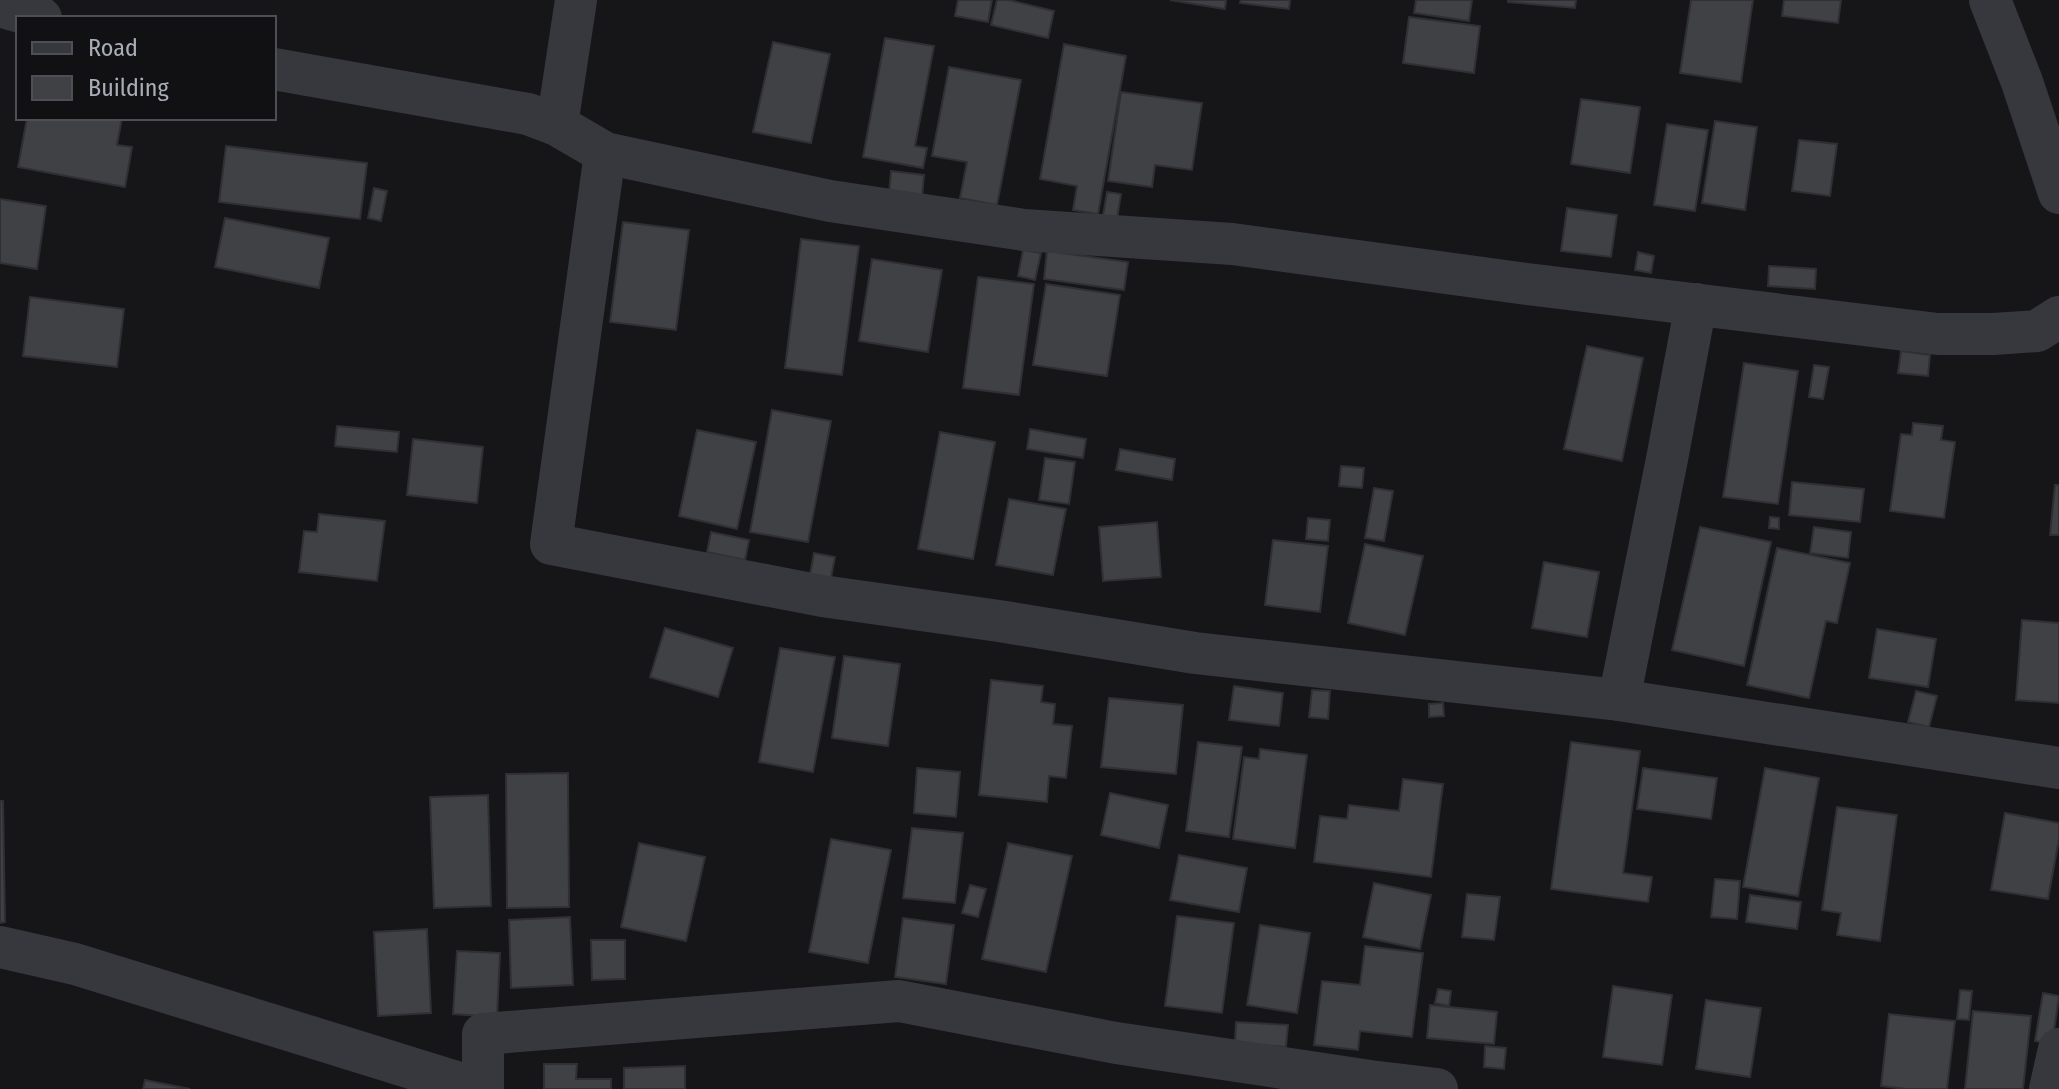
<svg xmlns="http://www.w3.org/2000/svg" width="2059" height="1089" font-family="'Fira Sans Condensed',sans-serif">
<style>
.building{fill:#404145;stroke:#303034;stroke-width:2}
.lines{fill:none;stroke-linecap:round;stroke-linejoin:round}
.minor{stroke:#37383d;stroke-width:42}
</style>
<rect width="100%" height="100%" fill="#161618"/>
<!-- building -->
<g class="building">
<polygon points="958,0 992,0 988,22 955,16"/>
<polygon points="997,0 1009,0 1054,11 1048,38 991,25"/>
<polygon points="1170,0 1226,0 1225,9"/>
<polygon points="1241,0 1290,0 1289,9 1240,3"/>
<polygon points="1416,0 1472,0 1469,21 1414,13"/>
<polygon points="1508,0 1576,0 1575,8 1508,2"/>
<polygon points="1691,0 1753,0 1741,82 1680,73"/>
<polygon points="1784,0 1841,0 1838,23 1782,16"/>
<polygon points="1409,17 1480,26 1474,73 1403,63"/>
<polygon points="885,38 934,46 915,146 927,148 923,168 863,157"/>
<polygon points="773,42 830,54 811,143 753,132"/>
<polygon points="1064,44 1126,56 1098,214 1073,210 1077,186 1040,179"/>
<polygon points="949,67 1021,80 997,205 960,198 967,162 932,156"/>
<polygon points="1121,92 1202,103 1192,170 1155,165 1152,187 1108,181"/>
<polygon points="1581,99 1640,107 1630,173 1571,164"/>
<polygon points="27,118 122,118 117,145 132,147 125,187 18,167"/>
<polygon points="1715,121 1757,127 1745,210 1702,203"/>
<polygon points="1667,124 1708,130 1695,211 1654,205"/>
<polygon points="1799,140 1837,144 1830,196 1792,191"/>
<polygon points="226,146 367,163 360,219 219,202"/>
<polygon points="891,171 924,175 922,198 889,195"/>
<polygon points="374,188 387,191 381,221 368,218"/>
<polygon points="1107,192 1121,194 1117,219 1103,216"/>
<polygon points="0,199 46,206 37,269 0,263"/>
<polygon points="1567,208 1617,215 1611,257 1561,251"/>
<polygon points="225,218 329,238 319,288 215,267"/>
<polygon points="623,222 689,230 676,330 610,322"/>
<polygon points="801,239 859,246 842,375 785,368"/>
<polygon points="1023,250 1041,253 1035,280 1018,276"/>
<polygon points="1047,251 1128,262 1124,290 1044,279"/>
<polygon points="1638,252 1654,256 1651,273 1635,270"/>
<polygon points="872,259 942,270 928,352 859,341"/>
<polygon points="1769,266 1816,269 1815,289 1768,286"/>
<polygon points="978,277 1034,284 1019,395 963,388"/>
<polygon points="1046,284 1120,295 1107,376 1033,365"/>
<polygon points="30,297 124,309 117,367 23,356"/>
<polygon points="1587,346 1643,358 1622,461 1564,449"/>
<polygon points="1901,351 1930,355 1928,376 1898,373"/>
<polygon points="1744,363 1798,371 1778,504 1723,497"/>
<polygon points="1814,365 1829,367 1823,399 1809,397"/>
<polygon points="772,410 831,421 808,542 750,532"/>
<polygon points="1913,423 1943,426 1941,440 1955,442 1944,518 1890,511 1901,434 1912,435"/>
<polygon points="337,426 399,432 397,452 335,446"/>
<polygon points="1030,429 1086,439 1083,458 1027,449"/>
<polygon points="697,430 756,442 737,529 679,516"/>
<polygon points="940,432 995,442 973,559 918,549"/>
<polygon points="413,439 483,447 477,503 407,495"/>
<polygon points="1120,449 1175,459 1172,480 1116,470"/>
<polygon points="1045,458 1075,462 1069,504 1039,500"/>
<polygon points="1341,466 1364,468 1362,488 1339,486"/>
<polygon points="1792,482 1864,489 1860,522 1789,515"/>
<polygon points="2055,485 2059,485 2059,535 2050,535"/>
<polygon points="1374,488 1393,491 1384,541 1365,538"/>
<polygon points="1009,499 1066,509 1053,575 996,565"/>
<polygon points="319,514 385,521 377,581 299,572 304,531 317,532"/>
<polygon points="1770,517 1779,518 1779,529 1769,528"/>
<polygon points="1308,518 1330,520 1328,541 1306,539"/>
<polygon points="1157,522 1161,577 1103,581 1099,527"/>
<polygon points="1700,527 1771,542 1744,666 1672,650"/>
<polygon points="1814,527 1851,532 1848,558 1810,553"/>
<polygon points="711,532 749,540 745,560 707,552"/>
<polygon points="1273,540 1328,546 1320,612 1265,605"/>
<polygon points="1365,544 1423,556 1405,635 1348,623"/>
<polygon points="1777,548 1850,563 1837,623 1826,621 1809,698 1747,685"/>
<polygon points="814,553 835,557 831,578 810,575"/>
<polygon points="1544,562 1599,572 1587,637 1532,628"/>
<polygon points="2022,620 2059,623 2059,703 2016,700"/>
<polygon points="665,628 733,648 718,697 650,677"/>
<polygon points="1877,629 1936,639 1928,687 1869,678"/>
<polygon points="780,648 835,657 813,772 759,762"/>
<polygon points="844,656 900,664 888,746 832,738"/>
<polygon points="991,680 1043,686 1041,702 1055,704 1053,724 1072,726 1066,778 1049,776 1047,802 979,795"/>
<polygon points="1234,686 1283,693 1279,726 1229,720"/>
<polygon points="1312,690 1330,691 1328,719 1309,717"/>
<polygon points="1916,691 1937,696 1929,727 1908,722"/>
<polygon points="1109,698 1183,705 1176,774 1101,767"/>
<polygon points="1443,703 1444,716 1429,717 1429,704"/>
<polygon points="1198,742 1242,747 1229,837 1186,831"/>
<polygon points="1571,742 1640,751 1623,873 1652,877 1648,902 1551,889"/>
<polygon points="1260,749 1307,755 1295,848 1233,839 1244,757 1259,759"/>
<polygon points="917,768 960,772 956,817 914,813"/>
<polygon points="1643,768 1717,778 1711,819 1637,809"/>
<polygon points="1765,768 1819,778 1798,896 1743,887"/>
<polygon points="568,773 569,907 507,908 506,774"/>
<polygon points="1403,779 1443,784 1431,877 1314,862 1320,816 1347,819 1349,805 1399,811"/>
<polygon points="1110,793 1168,805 1159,848 1101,835"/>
<polygon points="488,795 491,906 434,908 430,797"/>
<polygon points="0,801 3,801 5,922 0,923"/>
<polygon points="1837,807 1897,815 1880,941 1837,935 1841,913 1822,910"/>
<polygon points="2005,813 2059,823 2059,839 2048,899 1991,890"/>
<polygon points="912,828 963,833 955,903 903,898"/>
<polygon points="831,839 891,850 868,963 809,952"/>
<polygon points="639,843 705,857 686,941 621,927"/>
<polygon points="1008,843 1072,856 1046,972 982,959"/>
<polygon points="1179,855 1247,868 1239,912 1170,900"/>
<polygon points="1715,879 1740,881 1737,919 1711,917"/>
<polygon points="1374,883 1431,895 1420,949 1363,937"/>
<polygon points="970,885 986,889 978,917 962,913"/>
<polygon points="1467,894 1500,897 1494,940 1462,937"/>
<polygon points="1750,895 1801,902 1797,929 1746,922"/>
<polygon points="1177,916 1234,923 1222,1013 1165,1006"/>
<polygon points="570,917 573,985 511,988 509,920"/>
<polygon points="903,918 954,925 946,984 895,977"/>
<polygon points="1260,925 1310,933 1297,1013 1247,1005"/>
<polygon points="427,929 431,1013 378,1016 374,932"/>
<polygon points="591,940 625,940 625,979 592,980"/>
<polygon points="1365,946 1423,953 1412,1037 1360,1031 1358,1050 1314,1045 1322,981 1360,985"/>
<polygon points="457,951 500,953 497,1017 453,1014"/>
<polygon points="1613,986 1672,995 1662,1065 1603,1057"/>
<polygon points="1438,989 1451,991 1449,1006 1435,1003"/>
<polygon points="1960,990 1972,991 1969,1020 1957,1019"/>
<polygon points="2043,993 2059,996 2052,1044 2035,1041"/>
<polygon points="1706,1000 1761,1008 1750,1077 1696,1069"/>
<polygon points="1430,1005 1497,1012 1494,1044 1427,1038"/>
<polygon points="1973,1011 2031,1016 2023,1089 1965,1089"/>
<polygon points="1889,1014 1955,1021 1947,1089 1907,1089 1881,1086"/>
<polygon points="1236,1022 1288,1025 1286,1047 1235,1043"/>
<polygon points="1485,1046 1506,1048 1504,1069 1484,1067"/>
<polygon points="544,1064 577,1064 576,1079 611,1079 611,1089 544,1089"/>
<polygon points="685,1066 685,1089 624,1089 624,1068"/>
<polygon points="145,1080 190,1089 143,1089"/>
</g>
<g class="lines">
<!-- minor -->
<g class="minor">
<polyline points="1990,0 2022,82 2059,193"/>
<polyline points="0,6 41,18"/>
<polyline points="274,69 528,114 557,125 605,153 830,201 1024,230 1232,244 1527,284 1938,334 1993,334 2037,331 2059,317"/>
<polyline points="557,125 576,0"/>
<polyline points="605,153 551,544 822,596 999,621 1195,653 1619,700 1667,459 1696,304"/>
<polyline points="1619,700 2059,768"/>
<polyline points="0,947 75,964 479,1089"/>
<polyline points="483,1089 483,1034 899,1001 1116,1043 1370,1081 1437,1089"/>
<polyline points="2050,1089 2059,1049"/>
</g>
</g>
<!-- legend -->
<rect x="16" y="16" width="260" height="104" fill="#111113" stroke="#4d4f55" stroke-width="2"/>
<rect x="32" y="42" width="40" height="12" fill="#37383d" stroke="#4d4f55" stroke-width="2"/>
<text x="88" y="56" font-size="24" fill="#a8adb8">Road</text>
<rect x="32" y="76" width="40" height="24" fill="#404145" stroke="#4d4f55" stroke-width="2"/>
<text x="88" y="96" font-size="24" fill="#a8adb8">Building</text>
</svg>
